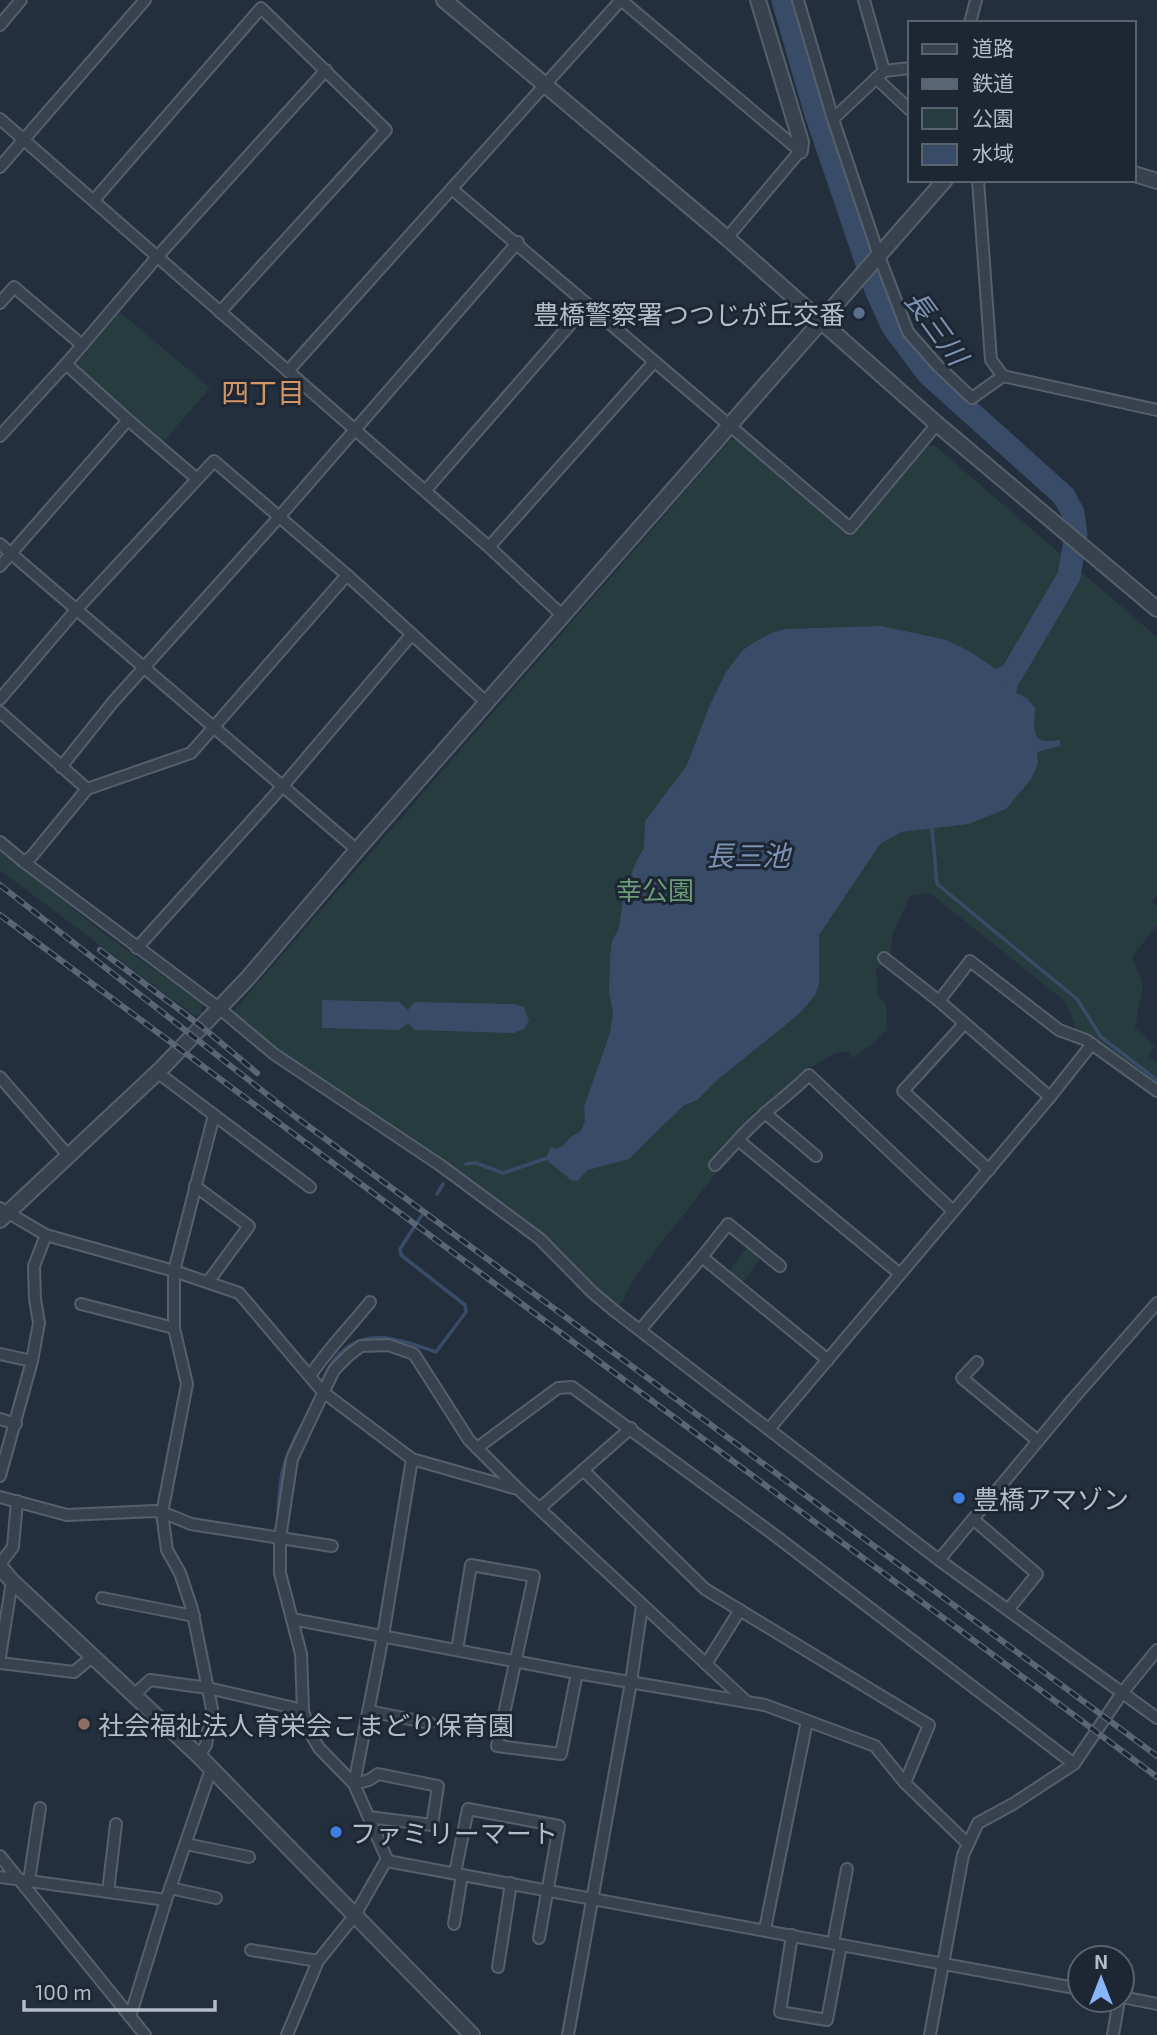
<svg xmlns="http://www.w3.org/2000/svg" width="1157" height="2035" font-family="'Exo 2','Noto Sans JP',sans-serif">
<style>
.green{fill:#263c3f}
.water{fill:#394c67}
.lines{fill:none;stroke-linecap:round;stroke-linejoin:round}
.stream{stroke:#394c67;stroke-width:3.5}
.river{stroke:#394c67;stroke-width:23}
.minor-casing{stroke:#565f6c;stroke-width:14}
.tertiary-casing{stroke:#565f6c;stroke-width:18}
.minor{stroke:#38414e;stroke-width:10}
.tertiary{stroke:#38414e;stroke-width:14}
.rail-casing{stroke:#5a6575;stroke-width:6}
.rail{stroke:#1d2633;stroke-width:3.5;stroke-dasharray:10;stroke-linecap:butt}
.service-dot{fill:#5c6f8a;stroke:#1d2633;stroke-width:2.5}
.shop-dot{fill:#3f7fe0;stroke:#1d2633;stroke-width:2.5}
.education-dot{fill:#8d6e63;stroke:#1d2633;stroke-width:2.5}
.labels{text-anchor:middle;dominant-baseline:central;stroke-width:6;stroke-linejoin:round;paint-order:stroke}
.poi-label{font-size:26px;fill:#b4bcc9;stroke:#1d2633;text-anchor:start}
.park-label{font-size:26px;fill:#6b9a76;stroke:#1d2633}
.water-label{font-size:28px;font-style:italic;fill:#7c92b1;stroke:#1d2633}
.neighbourhood-label{font-size:28px;fill:#d59563;stroke:#1d2633}
</style>
<rect width="100%" height="100%" fill="#242f3e"/>
<!-- green -->
<g class="green">
<polygon points="120,312 210,388 162,443 75,364"/>
<polygon points="730,440 738,440 851,536 928,446 935,446 1157,637 1157,896 1152,902 1157,906 1157,925 1132,957 1143,984 1135,1028 1155,1047 1148,1055 1157,1063 1157,1086 1093,1037 1077,1032 1066,1002 930,893 910,896 892,935 891,955 876,970 878,996 886,1003 887,1029 876,1041 853,1058 849,1053 837,1052 812,1067 808,1067 781,1095 752,1113 710,1163 717,1172 637,1274 619,1306 581,1273 551,1240 435,1154 277,1048 234,1014 235,1009"/>
<polygon points="0,850 107,936 201,1003 202,1015 192,1014 0,870"/>
<polygon points="747,1248 760,1259 743,1282 729,1271"/>
</g>
<!-- water -->
<g class="water">
<path d="M881,626L947,640L969,651L996,669L1004,665L1019,677L1016,693L1027,698L1035,708C1034,731 1030,745 1060,740V746L1037,752L1038,764L1031,779L1006,809L969,824L901,832L880,844L819,935V984L815,995L800,1013L716,1081L697,1100L683,1106L629,1159L588,1170L577,1181L571,1180L548,1161L547,1155L551,1147L556,1149L563,1146L572,1136L581,1131L585,1121L584,1107L610,1033L613,1012L609,992L610,959L612,941L619,928L624,892L637,860L644,848L645,821L687,765L709,707L726,672L743,650L753,643L771,633L786,629Z"/>
<polygon points="322,1000 399,1002 408,1010 414,1002 514,1004 524,1007 529,1021 524,1029 514,1033 414,1030 408,1023 399,1030 322,1028"/>
</g>
<g class="lines">
<!-- stream -->
<g class="stream">
<polyline points="932,828 937,884 1077,999 1101,1037 1157,1080"/>
<polyline points="466,1164 476,1163 503,1173 547,1158"/>
<polyline points="437,1194 443,1184"/>
<path d="M322,1383C325,1373 329,1367 335,1359C364,1324 400,1340 436,1352L466,1312L465,1305L401,1255L400,1249L422,1215"/>
<path d="M278,1520C279,1475 283,1457 306,1418"/>
</g>
<!-- river -->
<polyline class="river" points="783,0 815,111 876,290 893,327 928,374 1064,496 1073,513 1076,535 1069,576 1011,675"/>
<defs>
<g id="minor">
<polyline points="621,0 800,151 727,238"/>
<polyline points="798,0 833,119 879,256 908,332 938,366 972,398 1003,376"/>
<polyline points="864,0 884,71"/>
<polyline points="970,23 976,0"/>
<polyline points="0,25 21,0"/>
<polyline points="876,78 910,110"/>
<polyline points="0,119 489,547 563,616"/>
<polyline points="833,119 884,71 910,68"/>
<polyline points="0,167 145,0"/>
<polyline points="978,180 991,360 1003,376 1157,410"/>
<polyline points="453,190 850,528 937,424"/>
<polyline points="94,200 261,8 386,130 220,312"/>
<polyline points="0,303 14,287 82,345"/>
<polyline points="66,364 128,420 197,479"/>
<polyline points="288,371 621,0"/>
<polyline points="0,436 66,364 157,257 326,70"/>
<polyline points="425,491 588,304"/>
<polyline points="0,544 357,850"/>
<polyline points="489,547 654,362"/>
<polyline points="0,566 128,420"/>
<polyline points="0,699 76,610 214,461 347,575 487,703"/>
<polyline points="0,712 87,789 32,856 24,862"/>
<polyline points="61,767 113,702 280,516 518,242"/>
<polyline points="87,789 191,753 347,575"/>
<polyline points="0,842 24,862 219,1008 274,1054 440,1165 540,1239 592,1292 616,1312 939,1560 1157,1718"/>
<polyline points="137,948 282,787 412,634"/>
<polyline points="939,1001 970,961 1059,1030 1086,1040 1157,1091"/>
<polyline points="964,1024 903,1091 989,1170"/>
<polyline points="157,1072 214,1115 174,1271 174,1328 187,1384 162,1513 167,1550 180,1573 192,1609 212,1709 206,1745 199,1756"/>
<polyline points="0,1077 67,1154"/>
<polyline points="1050,1097 1092,1044"/>
<polyline points="765,1113 816,1156"/>
<polyline points="214,1115 310,1187"/>
<polyline points="715,1165 738,1140"/>
<polyline points="195,1186 249,1226 208,1282"/>
<polyline points="0,1208 46,1235 174,1271 239,1293 323,1392 412,1459 514,1488"/>
<polyline points="702,1257 728,1224 780,1266"/>
<path d="M900,1274L738,1140C759,1115 786,1098 809,1075L953,1211"/>
<polyline points="81,1304 174,1328"/>
<polyline points="640,1330 702,1257 828,1360"/>
<polyline points="0,1354 32,1361"/>
<polyline points="977,1362 962,1378 1038,1441"/>
<path d="M310,1376C328,1349 350,1327 370,1302"/>
<polyline points="0,1419 16,1424"/>
<polyline points="769,1429 1050,1097 939,1001 884,958"/>
<polyline points="477,1448 558,1388 572,1387 773,1534 1074,1764"/>
<polyline points="583,1470 705,1589 929,1725 905,1783"/>
<polyline points="0,1476 32,1361 39,1323 35,1299 34,1266 46,1235"/>
<polyline points="0,1497 67,1515 155,1511 169,1515 191,1524 332,1546"/>
<polyline points="540,1508 631,1428"/>
<polyline points="973,1519 1037,1574 1008,1610"/>
<polyline points="939,1560 1072,1400 1157,1303"/>
<polyline points="0,1564 13,1547 17,1501"/>
<polyline points="102,1598 194,1616"/>
<polyline points="292,1619 577,1673 765,1705 875,1746 905,1783 968,1844"/>
<polyline points="457,1650 471,1565 534,1576 497,1746 561,1754 577,1673"/>
<polyline points="0,1657 12,1581"/>
<polyline points="0,1663 74,1672 92,1657"/>
<polyline points="706,1664 740,1610"/>
<polyline points="133,1696 150,1680 208,1688 303,1710"/>
<polyline points="747,1702 517,1488 469,1440 414,1354 388,1345 361,1346 348,1356 334,1370 292,1459 280,1538 280,1573 301,1654 303,1710 308,1729 319,1748 354,1784 387,1859 392,1862 1080,1989"/>
<polyline points="368,1711 430,1723"/>
<polyline points="369,1817 432,1825 438,1786 378,1774 369,1780 354,1784 383,1636 412,1459"/>
<polyline points="186,1844 249,1857"/>
<polyline points="0,1856 145,2035"/>
<polyline points="455,1873 468,1809 559,1826 539,1938"/>
<polyline points="0,1877 166,1900"/>
<polyline points="29,1881 40,1808"/>
<polyline points="170,1888 216,1898"/>
<polyline points="108,1892 116,1824"/>
<polyline points="454,1924 462,1875"/>
<polyline points="765,1929 807,1721"/>
<polyline points="792,1935 780,2012 827,2020 841,1945"/>
<polyline points="833,1943 847,1869"/>
<polyline points="251,1950 318,1961"/>
<polyline points="498,1967 511,1883"/>
<polyline points="1122,1997 1157,2004"/>
<polyline points="130,2017 166,1900 211,1769"/>
<polyline points="287,2035 318,1961 355,1915 387,1859"/>
<polyline points="568,2035 631,1682 642,1606"/>
<polyline points="930,2035 963,1855 978,1823 1013,1804 1074,1764 1122,1693 1157,1650"/>
<polyline points="1113,2035 1119,2000"/>
</g>
<g id="tertiary">
<polyline points="444,0 727,238 937,424 1157,609"/>
<polyline points="758,0 801,142 800,151"/>
<polyline points="1134,174 1157,181"/>
<polyline points="0,1220 162,1068 247,979 357,850 945,180"/>
<polyline points="0,1567 12,1581 199,1756 472,2035"/>
</g>
</defs>
<!-- minor casing -->
<use href="#minor" class="minor-casing"/>
<!-- tertiary casing -->
<use href="#tertiary" class="tertiary-casing"/>
<!-- minor -->
<use href="#minor" class="minor"/>
<!-- tertiary -->
<use href="#tertiary" class="tertiary"/>
<defs>
<g id="rail">
<polyline points="0,885 292,1114 1157,1756"/>
<polyline points="0,915 1157,1777"/>
<polyline points="100,950 201,1026 257,1073"/>
</g>
</defs>
<!-- rail casing -->
<use href="#rail" class="rail-casing"/>
<!-- rail -->
<use href="#rail" class="rail"/>
</g>
<!-- markers -->
<circle class="service-dot" cx="859" cy="313" r="7"/>
<g class="shop-dot">
<circle cx="959" cy="1498" r="7"/>
<circle cx="336" cy="1832" r="7"/>
</g>
<circle class="education-dot" cx="84" cy="1724" r="7"/>
<g class="labels">
<!-- poi labels -->
<g class="poi-label">
<text x="845" y="313" text-anchor="end">豊橋警察署つつじが丘交番</text>
<text x="973" y="1498">豊橋アマゾン</text>
<text x="98" y="1724">社会福祉法人育栄会こまどり保育園</text>
<text x="350" y="1832">ファミリーマート</text>
</g>
<!-- park labels -->
<g class="park-label">
<text x="655" y="889">幸公園</text>
</g>
<!-- water labels -->
<g class="water-label">
<text transform="translate(937 327) rotate(54)">長三川</text>
<text x="748" y="855">長三池</text>
</g>
<!-- neighbourhood labels -->
<g class="neighbourhood-label">
<text x="263" y="392">四丁目</text>
</g>
</g>
<!-- legend -->
<rect x="908" y="21" width="228" height="161" fill="#1d2633" stroke="#59626f" stroke-width="2"/>
<rect x="922" y="44" width="35" height="10" fill="#38414e" stroke="#59626f" stroke-width="2"/>
<text x="972" y="56" font-size="21" fill="#b4bcc9">道路</text>
<rect x="922" y="79" width="35" height="10" fill="#5a6575" stroke="#59626f" stroke-width="2"/>
<text x="972" y="91" font-size="21" fill="#b4bcc9">鉄道</text>
<rect x="922" y="108" width="35" height="21" fill="#263c3f" stroke="#59626f" stroke-width="2"/>
<text x="972" y="126" font-size="21" fill="#b4bcc9">公園</text>
<rect x="922" y="144" width="35" height="21" fill="#394c67" stroke="#59626f" stroke-width="2"/>
<text x="972" y="161" font-size="21" fill="#b4bcc9">水域</text>
<!-- north arrow -->
<g transform="translate(1101 1979)"><circle r="33" fill="#1d2633" stroke="#59626f" stroke-width="2"/>
<path d="M0-5L12 26L0 18L-12 26Z" fill="#8ab4f8"/>
<text y="-10" font-size="19" font-weight="bold" text-anchor="middle" fill="#b4bcc9">N</text>
</g>
<!-- scale -->
<path d="M24 2000v10h191v-10" fill="none" stroke="#b4bcc9" stroke-width="3.5"/>
<text x="35" y="2000" font-size="21" fill="#b4bcc9" stroke="#1d2633" stroke-width="5" paint-order="stroke">100 m</text>
</svg>
